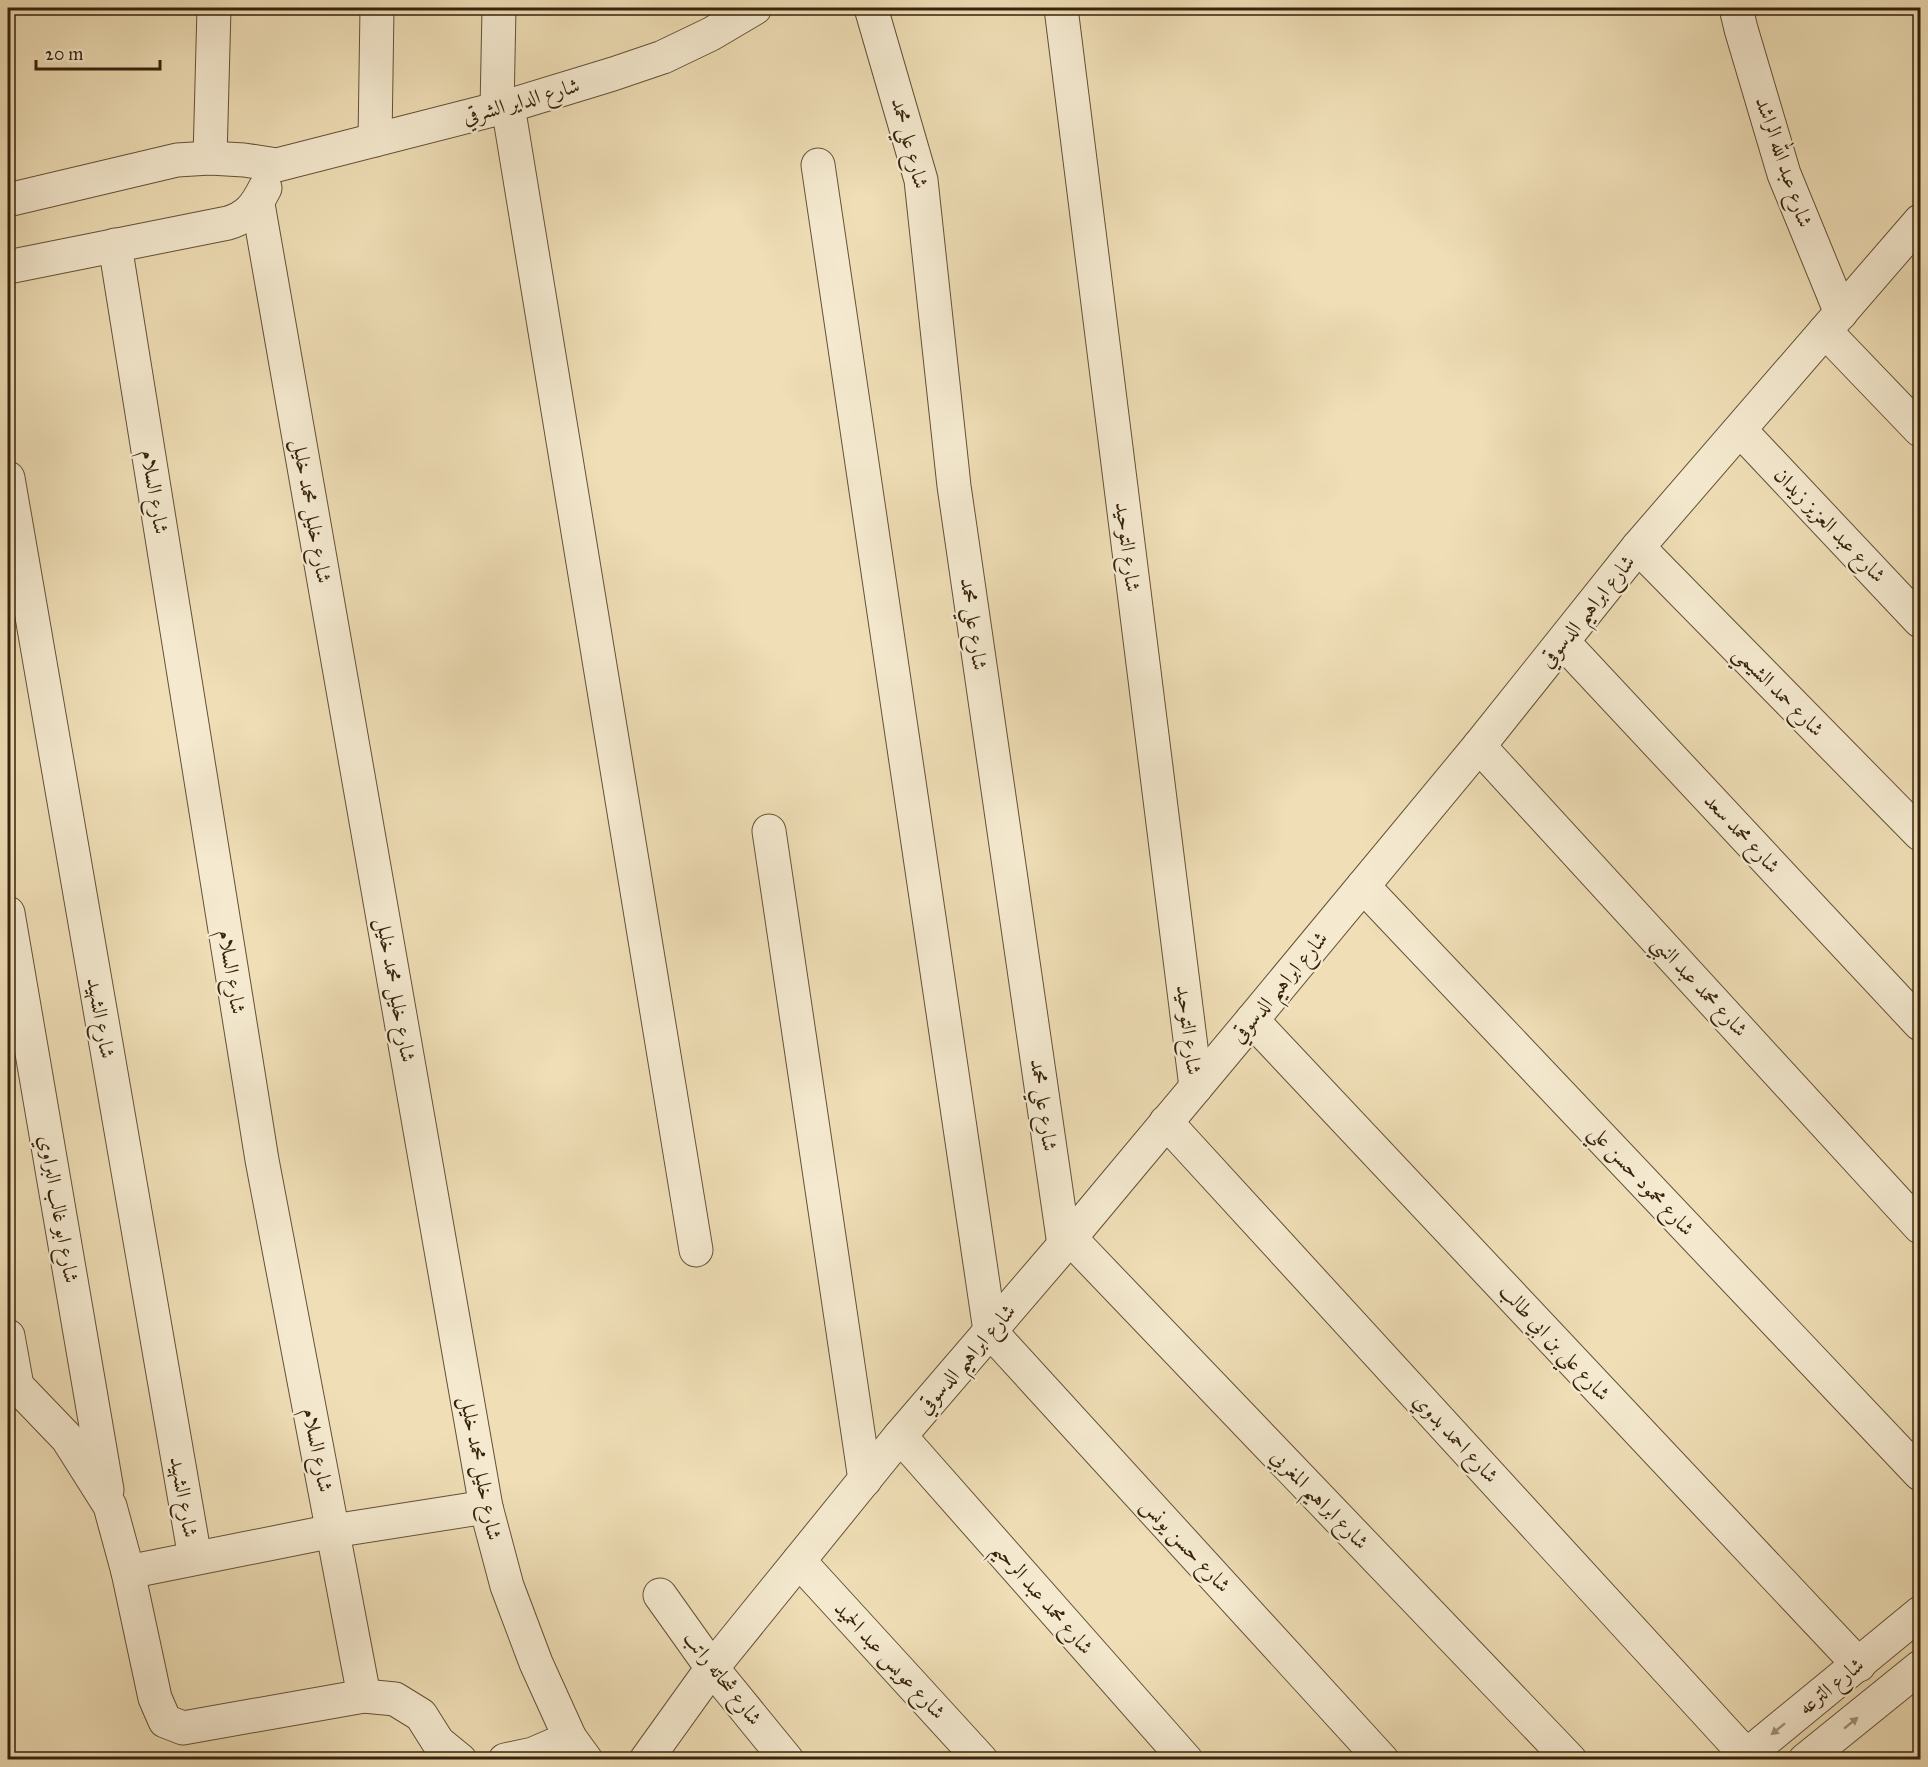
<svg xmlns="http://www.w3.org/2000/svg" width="1928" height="1767" font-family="'IM FELL Great Primer',Amiri,serif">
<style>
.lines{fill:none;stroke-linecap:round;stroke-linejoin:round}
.minor-casing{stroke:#645137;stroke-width:35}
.minor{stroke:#f5ead0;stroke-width:33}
.oneway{fill:#9f9078}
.labels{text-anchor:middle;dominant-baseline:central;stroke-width:4.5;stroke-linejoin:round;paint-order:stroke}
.street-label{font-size:21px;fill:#36220d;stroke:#f5ead0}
</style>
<rect width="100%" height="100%" fill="#efdeb6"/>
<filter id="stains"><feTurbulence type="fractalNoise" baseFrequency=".00333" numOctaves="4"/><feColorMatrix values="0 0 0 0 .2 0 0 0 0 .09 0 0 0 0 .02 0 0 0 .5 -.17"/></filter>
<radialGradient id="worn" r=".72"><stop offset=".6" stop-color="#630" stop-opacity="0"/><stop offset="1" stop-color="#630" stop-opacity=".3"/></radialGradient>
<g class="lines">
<defs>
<g id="minor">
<polyline points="871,8 921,180 954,486 1064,1245"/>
<polyline points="1061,8 1196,1087"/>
<polyline points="1736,8 1741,29 1784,174 1841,313"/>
<polyline points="508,106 696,1250"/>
<polyline points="497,109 499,8"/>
<polyline points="375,140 377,8"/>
<polyline points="210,158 214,8"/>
<polyline points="818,165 990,1331 1382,1760"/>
<polyline points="8,200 177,160 210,158 244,160 277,165 508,106 613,74 663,57 711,34 755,8"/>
<polyline points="258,204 486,1507 507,1586 536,1663 570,1738 586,1760"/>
<polyline points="115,245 262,1160 364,1696"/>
<path d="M8,267L228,223C248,217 256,206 265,188"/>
<polyline points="1825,331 1920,430"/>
<polyline points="1740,430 1920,621"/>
<polyline points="8,478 195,1558"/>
<polyline points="1638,547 1920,834"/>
<polyline points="1563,642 1920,1024"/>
<polyline points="1479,746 1920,1227"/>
<polyline points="769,831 865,1480"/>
<polyline points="1363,886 1920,1474"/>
<polyline points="8,913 107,1490"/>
<polyline points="1252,1020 1859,1665"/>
<polyline points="1166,1122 1746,1755"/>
<polyline points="1070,1238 1570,1760"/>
<polyline points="8,1336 17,1386"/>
<polyline points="8,1384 17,1386 67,1438 110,1506 128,1572 155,1698 165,1721 183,1728 364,1696 395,1699 421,1715 438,1742 460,1760"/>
<polyline points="900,1436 1186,1760"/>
<polyline points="799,1561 981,1760"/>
<polyline points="128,1572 333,1531 486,1507"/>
<polyline points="660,1595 712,1668 787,1760"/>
<polyline points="505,1760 533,1754 570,1738"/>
<polyline points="646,1760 712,1668 900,1436 1070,1238 1252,1020 1479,746 1638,547 1920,221"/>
<polyline points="1741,1760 1920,1613"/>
<polyline points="1805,1760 1920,1667"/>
</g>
</defs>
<!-- minor casing -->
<use href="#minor" class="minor-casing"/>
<!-- minor -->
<use href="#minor" class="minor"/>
</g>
<!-- one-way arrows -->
<defs><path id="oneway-solid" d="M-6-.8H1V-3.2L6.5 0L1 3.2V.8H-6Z" transform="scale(1.5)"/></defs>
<g class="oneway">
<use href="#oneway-solid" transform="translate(1851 1723) rotate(-39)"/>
<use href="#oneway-solid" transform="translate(1778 1729) rotate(141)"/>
</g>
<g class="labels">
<!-- street labels -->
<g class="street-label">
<text transform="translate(521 101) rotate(-16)">شارع الداير الشرقي</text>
<text transform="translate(910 143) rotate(75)">شارع علي محمد</text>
<text transform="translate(1784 162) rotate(71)">شارع عبد الله الراشد</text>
<text transform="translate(155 492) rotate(81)">شارع السلام</text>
<text transform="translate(312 511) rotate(80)">شارع خليل محمد خليل</text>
<text transform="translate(1830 525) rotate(46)">شارع عبد العزيز زيدان</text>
<text transform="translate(1128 547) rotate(83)">شارع التوحيد</text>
<text transform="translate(1587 611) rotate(-51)">شارع ابراهيم الدسوقي</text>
<text transform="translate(974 624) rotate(82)">شارع علي محمد</text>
<text transform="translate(1779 691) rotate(45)">شارع حمد الشيمي</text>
<text transform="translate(1742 833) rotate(47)">شارع محمد سعد</text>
<text transform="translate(232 972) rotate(81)">شارع السلام</text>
<text transform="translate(1700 986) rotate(47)">شارع محمد عبد النبي</text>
<text transform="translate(1279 987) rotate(-50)">شارع ابراهيم الدسوقي</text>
<text transform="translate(396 990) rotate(80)">شارع خليل محمد خليل</text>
<text transform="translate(101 1018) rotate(80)">شارع الشهيد</text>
<text transform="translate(1189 1030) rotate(83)">شارع التوحيد</text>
<text transform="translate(1044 1105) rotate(82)">شارع علي محمد</text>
<text transform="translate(1642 1180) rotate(47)">شارع محمود حسن علي</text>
<text transform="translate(59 1209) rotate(80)">شارع ابو غالب البراوي</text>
<text transform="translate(1555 1342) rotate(47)">شارع علي بن ابي طالب</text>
<text transform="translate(966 1359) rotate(-49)">شارع ابراهيم الدسوقي</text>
<text transform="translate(1456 1438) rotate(47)">شارع احمد بدوي</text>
<text transform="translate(318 1450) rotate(79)">شارع السلام</text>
<text transform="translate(481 1468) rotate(79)">شارع خليل محمد خليل</text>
<text transform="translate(184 1497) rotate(80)">شارع الشهيد</text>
<text transform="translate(1320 1499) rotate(46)">شارع ابراهيم المغربي</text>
<text transform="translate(1186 1545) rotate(47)">شارع حسن يونس</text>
<text transform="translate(1043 1598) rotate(49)">شارع محمد عبد الرحيم</text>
<text transform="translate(890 1660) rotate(47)">شارع عويس عبد الحميد</text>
<text transform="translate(723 1678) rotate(52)">شارع شحاته راتب</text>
<text transform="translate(1831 1686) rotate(-39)">شارع الترعه</text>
</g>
</g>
<!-- margin -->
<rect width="1928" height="1767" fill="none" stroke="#efdeb6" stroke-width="30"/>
<rect x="9" y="9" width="1910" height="1749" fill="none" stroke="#36220d" stroke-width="3"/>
<rect x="15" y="15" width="1898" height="1737" fill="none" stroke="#36220d" stroke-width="1.5"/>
<!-- scale -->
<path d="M36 60v9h124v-9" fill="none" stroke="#36220d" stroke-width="3"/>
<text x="45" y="60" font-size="18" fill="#36220d" stroke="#f5ead0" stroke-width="4.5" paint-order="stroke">20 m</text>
<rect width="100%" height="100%" filter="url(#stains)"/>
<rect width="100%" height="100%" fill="url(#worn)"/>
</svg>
